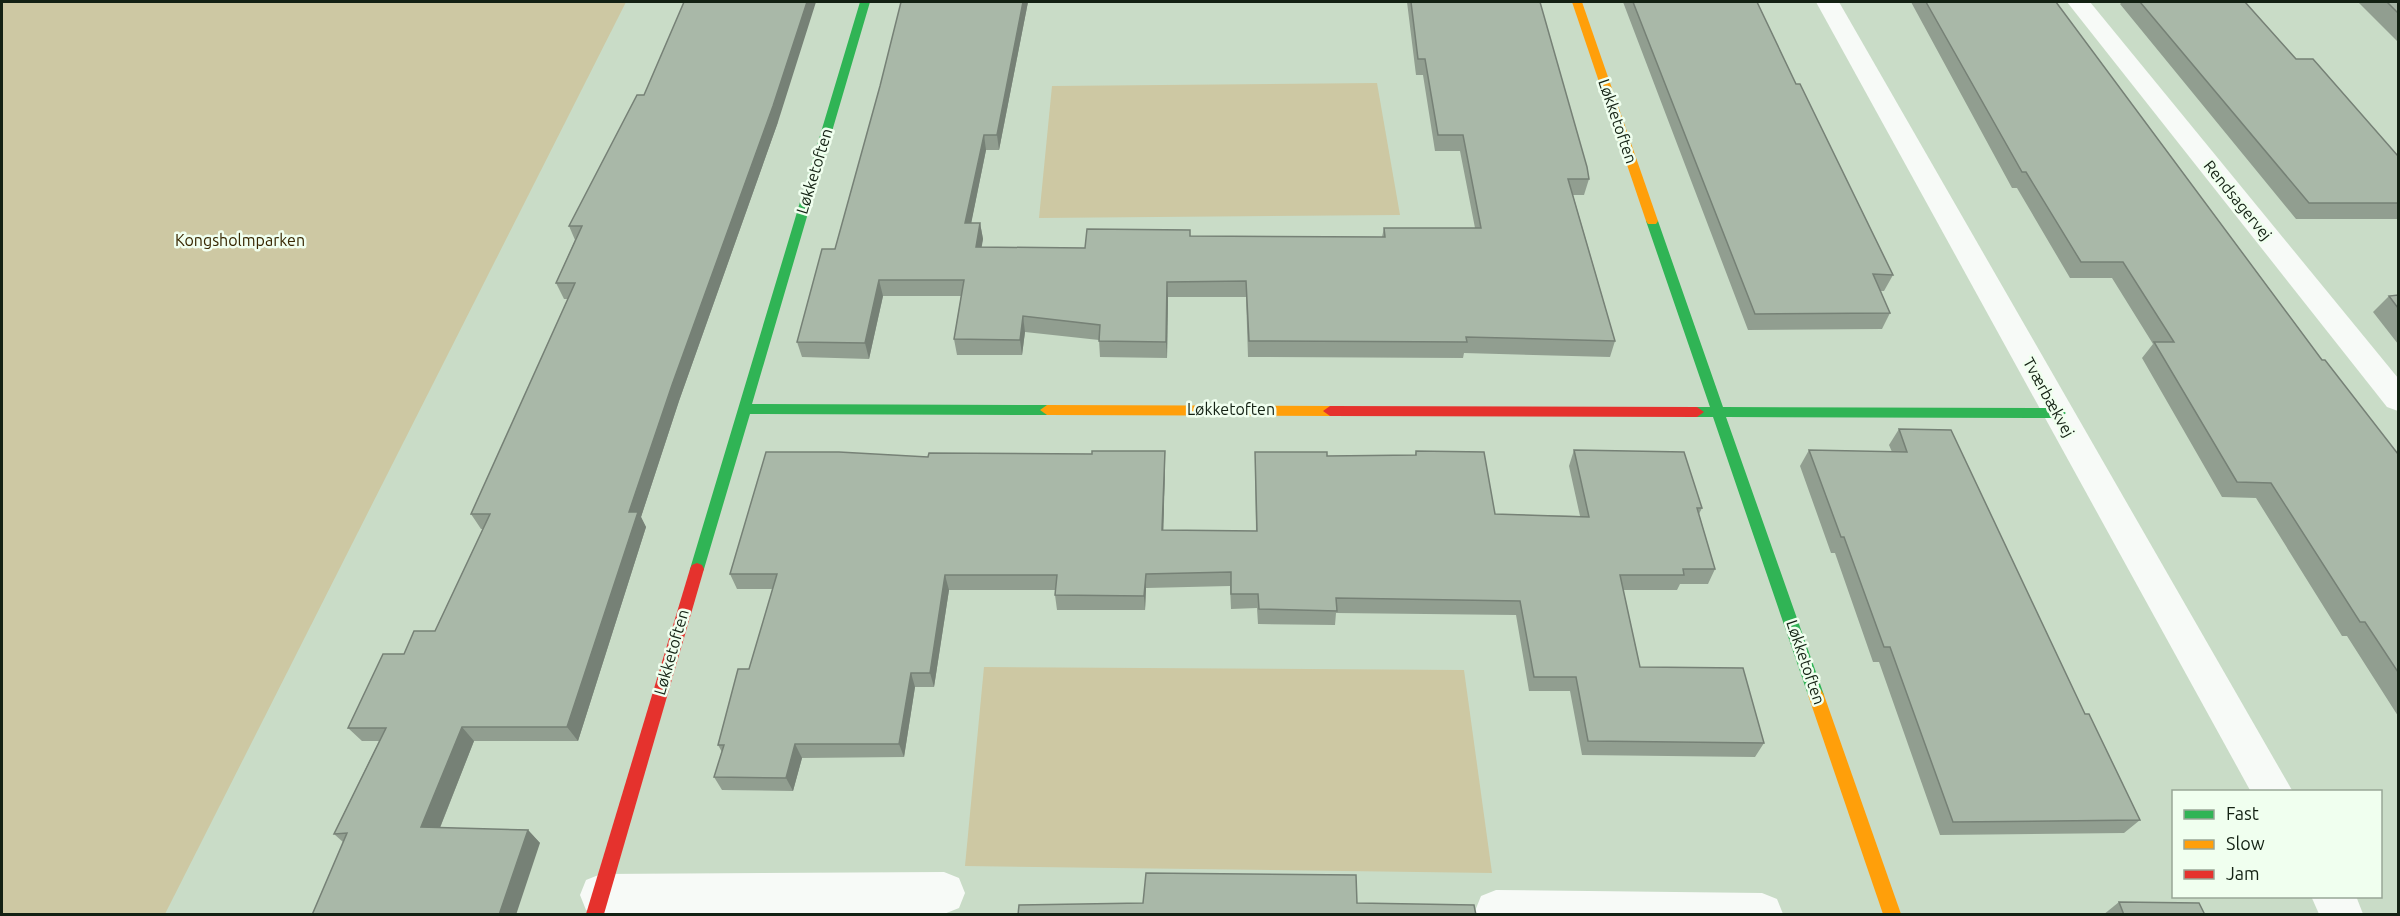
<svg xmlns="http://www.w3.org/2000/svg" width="2400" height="916" font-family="Ubuntu,sans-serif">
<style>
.green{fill:#cdc8a3}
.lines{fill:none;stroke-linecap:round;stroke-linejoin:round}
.street{fill:#f7faf7;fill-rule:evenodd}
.fast{fill:#30b455;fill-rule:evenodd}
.slow{fill:#ff9f0a;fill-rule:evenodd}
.jam{fill:#e5322d;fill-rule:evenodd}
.wall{fill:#919e90}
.shaded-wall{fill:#768176}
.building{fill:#a9b8a8;stroke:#768176;stroke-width:1.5}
.labels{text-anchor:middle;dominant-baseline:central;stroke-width:5;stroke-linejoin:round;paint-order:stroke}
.street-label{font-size:16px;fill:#132113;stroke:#f0ffef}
.park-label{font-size:16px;fill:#372601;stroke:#f0ffef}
</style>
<rect width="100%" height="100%" fill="#c9dcc7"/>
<!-- green -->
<g class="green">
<polygon points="2,2 626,2 165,914 2,914"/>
<polygon points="1377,83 1400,215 1039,218 1052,86"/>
<polygon points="984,667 1464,670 1492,873 965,866"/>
</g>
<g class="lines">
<!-- street -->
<g class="street">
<polygon points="1816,2 1839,2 2293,792 2251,792"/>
<polygon points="2067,2 2090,2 2398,378 2398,411 2387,407"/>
<polygon points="944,872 959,878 965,893 959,908 944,914 598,914 586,910 580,895 586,880 601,874"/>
<polygon points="1496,890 1762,893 1777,899 1783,914 1476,914 1475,911 1481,896"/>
<polygon points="2311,896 2356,896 2363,914 2319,914"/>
</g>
<!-- fast -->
<g class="fast">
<polygon points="860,2 870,2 752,404 1047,405 1054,410 1047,415 750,414 704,569 702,573 697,575 692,573 690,569"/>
<polygon points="1652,217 1658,221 1723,407 2059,408 2066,413 2059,418 1726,417 1824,695 1821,700 1816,702 1811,700 1808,695 1713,417 1697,417 1690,412 1697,407 1710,407 1646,221"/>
</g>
<!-- slow -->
<g class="slow">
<polygon points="1572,2 1582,2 1658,221 1656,224 1648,224 1646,221"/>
<polygon points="1047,405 1330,406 1337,411 1330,416 1047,415 1040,410"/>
<polygon points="1816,688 1821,690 1824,695 1901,914 1883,914 1808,695 1811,690"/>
</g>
<!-- jam -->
<g class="jam">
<polygon points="1330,406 1697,407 1704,412 1697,417 1330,416 1323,411"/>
<polygon points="697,563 702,565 704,569 604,914 586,914 690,569 692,565"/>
</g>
</g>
<!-- wall -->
<g class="wall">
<polygon points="1028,2 999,150 986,150 971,223 980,223 983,239 981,247 1085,248 1190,236 1382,237 1384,228 1475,228 1460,151 1435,151 1423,75 1416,75 1407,2 1540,2 1589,179 1584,195 1573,195 1615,341 1610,357 1464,353 1463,358 1248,357 1246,297 1168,297 1167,358 1100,357 1099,340 1025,332 1022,355 957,355 954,339 961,296 883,296 869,359 802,357 797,342 835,249"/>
<polygon points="1623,2 1757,2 1796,84 1893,275 1884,291 1880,291 1890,313 1882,329 1748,330"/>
<polygon points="1911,2 2056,2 2322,360 2398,454 2398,716 2347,636 2342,636 2256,498 2222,497 2142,358 2153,344 2112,278 2070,278 2017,188 2012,188"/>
<polygon points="2122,2 2245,2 2296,59 2398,156 2398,219 2296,219 2120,4"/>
<polygon points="2358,2 2398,2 2398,42"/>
<polygon points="778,122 679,401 641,517 646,527 578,741 474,741 440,828 528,830 540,843 343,842 334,834 379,741 362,741 348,728 404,654 435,631 483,529 481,529 471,514 568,299 564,299 556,283 575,240 569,226"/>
<polygon points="2398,295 2398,344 2373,312 2389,296"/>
<polygon points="1899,429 2085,714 2140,820 2124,833 1940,835 1879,662 1873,662 1835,553 1831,553 1800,466 1809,450 1892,452 1889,445"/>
<polygon points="1574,450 1702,508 1699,514 1715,569 1708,584 1680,584 1677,590 1623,590 1640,667 1764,743 1755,757 1582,755 1570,691 1529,691 1516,615 1336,613 1335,625 1258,624 1257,608 1231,609 1230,586 1146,588 1145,610 1057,610 1055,595 1055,590 949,590 934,687 915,687 904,757 802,758 793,791 722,790 714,777 722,752 718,745 749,669 773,589 737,589 730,574 928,457 1092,454 1165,451 1165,466 1163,530 1256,531 1255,467 1255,452 1327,456 1415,455 1416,451 1495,514 1580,516 1569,466"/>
<polygon points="2119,902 2205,915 2103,915"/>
</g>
<!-- shaded-wall -->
<g class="shaded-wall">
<polygon points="807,2 816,2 778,122 679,401 641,517 646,527 578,741 567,727 629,512 672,385"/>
<polygon points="1023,2 1028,2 999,150 997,135"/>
<polygon points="984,135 986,150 968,239 965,223"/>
<polygon points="980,223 983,239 979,263 976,247"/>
<polygon points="879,280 883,296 869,359 865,343"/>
<polygon points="1167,282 1168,297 1167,358 1166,342"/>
<polygon points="1023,316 1025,332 1022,355 1020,340"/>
<polygon points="1165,451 1165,466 1163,545 1162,530"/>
<polygon points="1146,574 1146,588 1145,610 1144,596"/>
<polygon points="945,575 949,590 934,687 930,673"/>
<polygon points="911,673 915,687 904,757 899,744"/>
<polygon points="462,727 474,741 435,840 421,827"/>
<polygon points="795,744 802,758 793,791 786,778"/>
<polygon points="528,830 540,843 516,915 499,915"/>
</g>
<!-- building -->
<g class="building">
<polygon points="684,2 807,2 773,106 672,385 629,512 638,512 567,727 462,727 421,827 528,830 499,915 312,915 347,833 334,834 386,728 348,728 383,654 404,654 414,631 435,631 490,514 471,514 575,283 556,283 582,226 569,226 637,95 644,95"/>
<polygon points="901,2 1023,2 997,135 984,135 965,223 980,223 976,247 1085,248 1087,229 1190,230 1190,236 1385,237 1384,228 1481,228 1463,135 1438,135 1425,59 1418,59 1411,2 1540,2 1587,167 1589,179 1568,179 1615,341 1466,337 1467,342 1249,341 1246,281 1167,282 1166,342 1099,341 1100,325 1023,316 1020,340 954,339 964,280 879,280 865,343 797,342 822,249 835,249 880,86"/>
<polygon points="1633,2 1757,2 1796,84 1800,84 1893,275 1873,274 1890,313 1755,314"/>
<polygon points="1926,2 2056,2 2322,360 2325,360 2398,454 2398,672 2365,622 2360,622 2271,483 2237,482 2154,342 2174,342 2123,262 2081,262 2026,172 2022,172"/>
<polygon points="2140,2 2245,2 2296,59 2313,59 2398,156 2398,203 2309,203"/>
<polygon points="2387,2 2398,2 2398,13"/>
<polygon points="2398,295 2398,308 2389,296"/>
<polygon points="1899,429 1951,430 2085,714 2089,714 2140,820 1953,822 1890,647 1884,647 1844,537 1841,537 1809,450 1907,452"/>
<polygon points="1574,450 1684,452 1702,508 1697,508 1715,569 1683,569 1684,575 1620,575 1640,667 1743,668 1764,743 1588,741 1576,677 1534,677 1520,601 1336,598 1337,611 1259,609 1258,594 1231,594 1231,572 1146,574 1144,596 1055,595 1057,575 945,575 930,673 911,673 899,744 795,744 786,778 714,777 724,745 718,745 738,669 749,669 777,574 730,574 766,452 839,452 928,457 929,453 1092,454 1092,451 1165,451 1162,530 1257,531 1255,452 1327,452 1327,456 1416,455 1416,451 1484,452 1495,514 1589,517"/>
<polygon points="1146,873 1356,875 1357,903 1474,905 1476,915 1018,915 1019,905 1143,903"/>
<polygon points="2119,902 2199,903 2205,915 2124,915"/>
</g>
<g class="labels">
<!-- street labels -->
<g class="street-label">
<text transform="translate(1618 121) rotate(71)">Løkketoften</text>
<text transform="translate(814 171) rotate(-73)">Løkketoften</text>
<text transform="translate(2238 200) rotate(51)">Rendsagervej</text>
<text transform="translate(2049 397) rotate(61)">Tværbækvej</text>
<text x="1231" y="409">Løkketoften</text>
<text transform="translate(671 652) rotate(-74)">Løkketoften</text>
<text transform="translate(1806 662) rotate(71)">Løkketoften</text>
</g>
<!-- park labels -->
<g class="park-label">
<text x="240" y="240">Kongsholmparken</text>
</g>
</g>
<!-- border -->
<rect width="2400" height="916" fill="none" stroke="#132113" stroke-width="6"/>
<!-- legend -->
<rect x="2172" y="790" width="210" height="108" fill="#f0ffef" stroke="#98a697" stroke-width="1.5"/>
<rect x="2184" y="810" width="30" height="9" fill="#30b455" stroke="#98a697" stroke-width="1.5"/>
<text x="2226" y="820" font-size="18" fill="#132113">Fast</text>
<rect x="2184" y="840" width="30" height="9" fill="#ff9f0a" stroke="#98a697" stroke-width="1.5"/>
<text x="2226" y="850" font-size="18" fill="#132113">Slow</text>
<rect x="2184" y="870" width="30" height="9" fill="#e5322d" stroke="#98a697" stroke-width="1.5"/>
<text x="2226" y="880" font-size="18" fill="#132113">Jam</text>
</svg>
